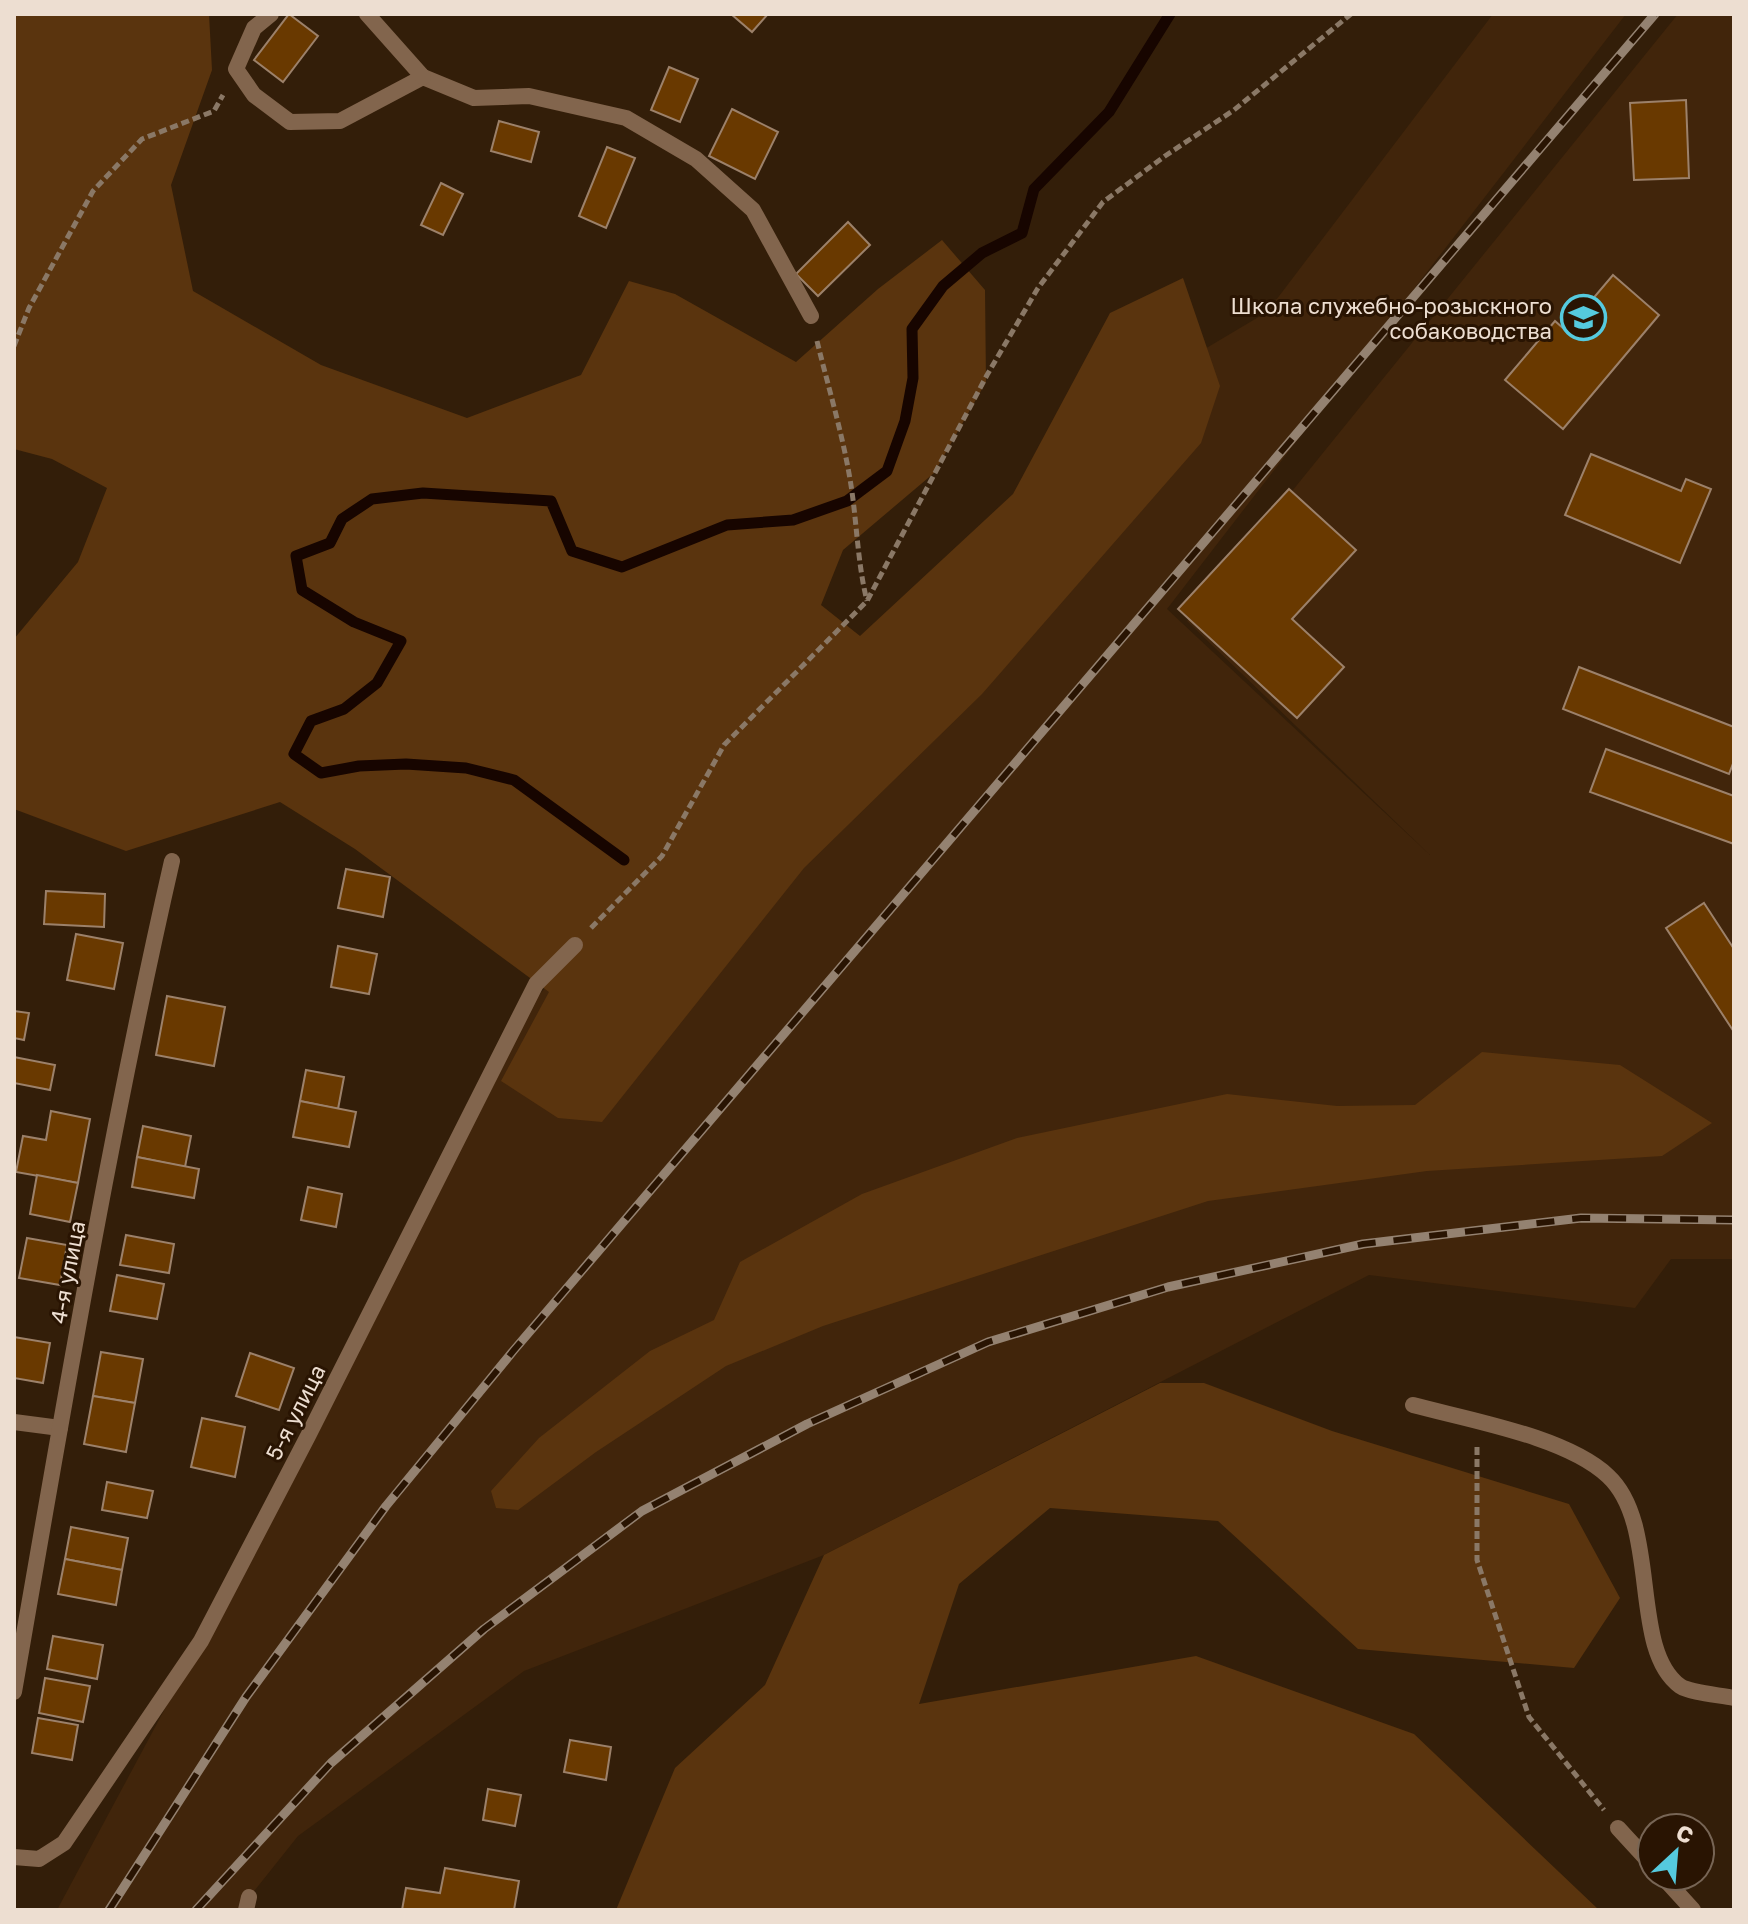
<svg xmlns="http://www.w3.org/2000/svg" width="1748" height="1924" font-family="'Golos Text',sans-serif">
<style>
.built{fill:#41250b}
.green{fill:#5a340e}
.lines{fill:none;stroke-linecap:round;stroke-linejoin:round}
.stream{stroke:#170500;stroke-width:11}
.building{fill:#693900;stroke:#9c816a;stroke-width:2}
.path{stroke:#8a7866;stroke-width:5;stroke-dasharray:8 4;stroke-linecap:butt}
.minor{stroke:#82654d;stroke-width:16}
.rail-casing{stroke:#948271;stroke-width:9}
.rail{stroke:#291402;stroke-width:6;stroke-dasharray:18;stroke-linecap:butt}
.labels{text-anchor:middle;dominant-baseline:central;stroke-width:6;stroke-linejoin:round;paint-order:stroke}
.poi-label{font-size:22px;fill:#edded1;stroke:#291402;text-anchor:end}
.street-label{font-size:22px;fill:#edded1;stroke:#291402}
</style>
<rect width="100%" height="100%" fill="#331e09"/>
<!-- built -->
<polygon class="built" points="1493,14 1626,14 1167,609 1430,855 1187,621 1678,14 1734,14 1734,1259 1671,1259 1635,1308 1369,1275 824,1555 524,1671 298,1836 239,1910 57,1910 315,1429 533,1001 1082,422 1267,312"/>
<!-- green -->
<g class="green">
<polygon points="14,14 209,14 212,70 171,185 193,291 321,365 467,418 581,375 629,281 675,294 796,362 878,289 942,240 985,290 986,382 934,473 843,550 821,605 860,636 1013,494 1110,313 1183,278 1220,386 1201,443 982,694 804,868 602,1122 558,1118 501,1081 549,992 355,849 280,802 126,851 14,809 14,639 78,562 107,488 52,459 14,449"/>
<polygon points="1482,1052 1620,1065 1712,1123 1662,1156 1427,1171 1208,1201 823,1326 726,1366 596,1452 518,1510 496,1508 491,1491 539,1438 650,1351 714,1320 740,1262 862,1194 1017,1138 1227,1094 1337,1106 1415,1105"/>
<polygon points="1160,1383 1204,1383 1332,1431 1569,1504 1620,1598 1574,1668 1358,1649 1218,1521 1050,1508 959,1584 919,1704 1196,1656 1414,1734 1599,1910 616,1910 675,1768 765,1685 824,1555"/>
</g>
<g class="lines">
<!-- stream -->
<polyline class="stream" points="624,860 514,780 466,768 406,764 359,766 321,773 294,754 311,721 344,709 377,683 401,641 354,622 302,590 296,556 330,543 342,519 372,499 423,493 551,501 572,551 622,567 727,525 793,520 847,501 887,471 905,421 913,378 912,329 943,286 982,253 1022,233 1034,189 1109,112 1170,14"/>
</g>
<!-- building -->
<g class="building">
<polygon points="289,14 318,36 283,82 254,60"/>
<polygon points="731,14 768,14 752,32"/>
<polygon points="669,67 698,79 680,122 651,110"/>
<polygon points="1686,100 1689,178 1634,180 1630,103"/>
<polygon points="732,109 778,132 755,179 709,156"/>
<polygon points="499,121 539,132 531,162 491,151"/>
<polygon points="607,147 635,158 606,228 579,216"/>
<polygon points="441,183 463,194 443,235 421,225"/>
<polygon points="848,222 870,245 818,296 796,274"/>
<polygon points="1613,275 1659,315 1563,429 1505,380 1555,321 1573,337 1587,321 1579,315"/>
<polygon points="1591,454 1681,491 1686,479 1711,489 1680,563 1565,515"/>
<polygon points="1289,489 1356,550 1292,619 1344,667 1297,718 1178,609"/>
<polygon points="1579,667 1734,727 1734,761 1729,774 1563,709"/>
<polygon points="1606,749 1734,796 1734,844 1590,792"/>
<polygon points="346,869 390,877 383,917 338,908"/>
<polygon points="46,891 105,894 104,927 44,924"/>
<polygon points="1704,903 1734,949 1734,1032 1666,928"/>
<polygon points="76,934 123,943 114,989 67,980"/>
<polygon points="338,946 377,954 369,994 331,987"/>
<polygon points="167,996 225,1007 214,1066 156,1055"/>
<polygon points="14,1011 29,1013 24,1040 14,1038"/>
<polygon points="14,1057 55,1065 50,1090 14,1083"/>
<polygon points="306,1070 344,1077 338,1109 300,1101"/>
<polygon points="300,1101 356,1112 349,1147 293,1137"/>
<polygon points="51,1111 90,1119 78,1183 16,1172 23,1136 46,1140"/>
<polygon points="143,1126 191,1136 185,1167 137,1157"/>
<polygon points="137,1157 199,1169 194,1198 132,1187"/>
<polygon points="37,1175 78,1183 70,1222 30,1214"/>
<polygon points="308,1187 342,1194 336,1227 301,1220"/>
<polygon points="126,1235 174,1244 169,1273 120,1265"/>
<polygon points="27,1238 67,1245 60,1285 19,1278"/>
<polygon points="117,1275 164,1284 157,1319 110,1311"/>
<polygon points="14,1337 50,1343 43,1383 14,1378"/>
<polygon points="101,1352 143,1359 135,1403 93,1396"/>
<polygon points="250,1353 294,1368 279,1410 236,1396"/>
<polygon points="93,1396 135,1403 126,1452 84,1444"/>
<polygon points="202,1418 245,1427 235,1477 191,1467"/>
<polygon points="107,1482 153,1491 147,1518 102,1510"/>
<polygon points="71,1527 128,1538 122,1570 65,1559"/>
<polygon points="65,1559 122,1570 116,1605 58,1594"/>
<polygon points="53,1636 103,1645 97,1679 47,1669"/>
<polygon points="45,1678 90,1686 83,1722 39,1713"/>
<polygon points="38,1718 78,1725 72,1760 32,1753"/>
<polygon points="570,1740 611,1747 606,1780 564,1772"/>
<polygon points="488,1789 521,1795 515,1826 483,1820"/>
<polygon points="445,1868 519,1881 514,1910 402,1910 406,1888 440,1893"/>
</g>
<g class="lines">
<!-- path -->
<g class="path">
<path d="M817,341C828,386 842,432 850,479C857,520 857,561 867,601"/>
<polyline points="14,346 29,308 93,191 142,139 214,111 223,95"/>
<polyline points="591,928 662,856 724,745 867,601 987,375 1038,288 1103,202 1165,156 1234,110 1351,14"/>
<polyline points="1477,1447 1477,1560 1529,1717 1604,1810"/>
</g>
<!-- minor -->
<g class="minor">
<polyline points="271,14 254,28 236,69 254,95 290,122 340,121 423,77 474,98 529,96 626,118 696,159 753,210 811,316"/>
<polyline points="367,14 423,77"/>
<path d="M1413,1405C1469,1420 1567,1437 1608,1476C1661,1525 1629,1649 1680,1686C1690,1693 1721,1695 1734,1698"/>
<polyline points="14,1422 60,1428"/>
<path d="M14,1692C62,1415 109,1136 172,861"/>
<polyline points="1618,1828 1652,1865"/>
<polyline points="14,1857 39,1859 64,1843 201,1641 308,1436 536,984 575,945"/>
<polyline points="1662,1876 1693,1910"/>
<polyline points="246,1910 249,1897"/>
</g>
<defs>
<g id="rail">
<polyline points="109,1910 246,1697 386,1506 514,1350 1655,14"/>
<polyline points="196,1910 331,1763 484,1629 642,1511 807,1424 988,1342 1168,1287 1363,1244 1581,1218 1734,1220"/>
</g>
</defs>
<!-- rail casing -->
<use href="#rail" class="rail-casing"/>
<!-- rail -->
<use href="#rail" class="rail"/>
</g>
<!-- icons -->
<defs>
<symbol id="school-ring" viewBox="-11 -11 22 22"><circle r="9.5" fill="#291402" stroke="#55cade" stroke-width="1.5"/><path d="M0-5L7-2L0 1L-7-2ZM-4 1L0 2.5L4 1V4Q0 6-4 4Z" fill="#55cade"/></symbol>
</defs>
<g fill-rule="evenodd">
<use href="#school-ring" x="1558" y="292" width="51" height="51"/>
</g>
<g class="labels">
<!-- poi labels -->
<g class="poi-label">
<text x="1552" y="305">Школа служебно-розыскного<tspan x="1552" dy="25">собаководства</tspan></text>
</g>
<!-- street labels -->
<g class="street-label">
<text transform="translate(67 1272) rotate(-79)">4-я улица</text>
<text transform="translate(295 1412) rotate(-63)">5-я улица</text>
</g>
</g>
<!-- border -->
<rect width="1748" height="1924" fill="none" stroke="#edded1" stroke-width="32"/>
<!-- north arrow -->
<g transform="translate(1676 1852) rotate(26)"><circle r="38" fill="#291402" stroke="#776555" stroke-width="2"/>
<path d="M0-6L14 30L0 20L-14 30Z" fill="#55cade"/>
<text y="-12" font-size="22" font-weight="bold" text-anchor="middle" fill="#edded1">С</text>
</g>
</svg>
